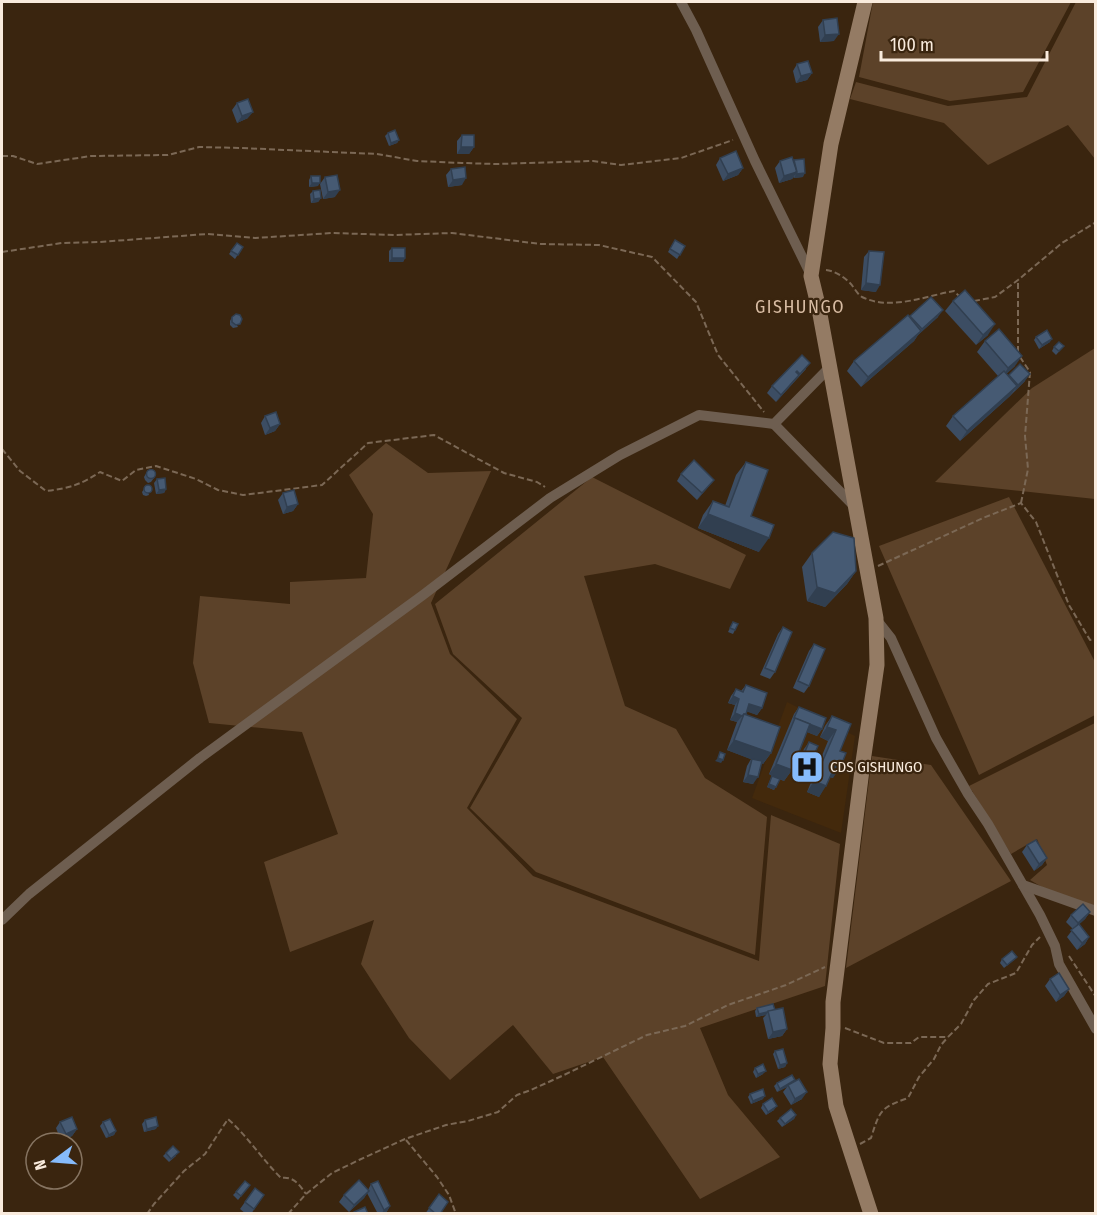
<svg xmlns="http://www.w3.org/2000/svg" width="1097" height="1215" font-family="'Fira Sans Condensed',sans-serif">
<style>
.built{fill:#43290c}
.green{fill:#5c4229}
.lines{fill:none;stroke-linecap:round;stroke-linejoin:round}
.path{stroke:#7b6855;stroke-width:2;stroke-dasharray:6 3;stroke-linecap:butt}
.street{stroke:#6e5e50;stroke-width:10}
.secondary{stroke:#947b64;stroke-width:15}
.wall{fill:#3c4d63}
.shaded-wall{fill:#313f50}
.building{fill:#465a73;stroke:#313f50;stroke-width:1.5}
.labels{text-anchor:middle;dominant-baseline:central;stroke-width:4.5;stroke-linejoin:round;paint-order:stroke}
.poi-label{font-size:15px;fill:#f9ebdd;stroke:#3a250f;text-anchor:start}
.quarter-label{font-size:18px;letter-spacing:1.5px;fill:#d8bca3;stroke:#3a250f}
</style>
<rect width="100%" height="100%" fill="#3a250f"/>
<!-- built -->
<polygon class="built" points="787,702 855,736 841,833 752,798"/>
<!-- green -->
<g class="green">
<polygon points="873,2 1071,2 1023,92 950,101 859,77"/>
<polygon points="1076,2 1095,2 1095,159 1068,125 988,165 944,123 850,99 856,82 948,106 1027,97"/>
<polygon points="1095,348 1095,499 935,482 1032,388"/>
<polygon points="386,443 428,473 491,471 431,603 450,654 517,719 467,808 533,876 759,961 771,815 840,844 825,986 700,1028 728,1095 780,1157 700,1199 603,1057 553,1074 513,1025 450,1080 409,1038 361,964 374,920 290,952 264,862 338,834 302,732 209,723 193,663 200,596 290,604 290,582 366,578 373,514 349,475"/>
<polygon points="592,477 746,555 730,589 655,564 584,576 625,706 676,729 705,778 767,817 755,955 536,872 470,808 522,718 453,654 435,604"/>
<polygon points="1009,497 1095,662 1095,715 979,775 879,546"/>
<polygon points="1095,723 1095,912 1071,904 1030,880 1047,865 1037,839 1011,854 969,786"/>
<polygon points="872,756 931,765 1011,881 846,968"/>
</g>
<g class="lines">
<!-- path -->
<g class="path">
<polyline points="2,156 13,156 37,164 91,156 168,155 199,147 241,148 377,154 417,161 462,163 497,164 593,161 621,165 681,158 733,140"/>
<polyline points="2,252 62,243 99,242 207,234 255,238 332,233 394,235 452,233 541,244 599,245 652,257 696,302 718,355 764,412"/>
<path d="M826,270C835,271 844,277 850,283C854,287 857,294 862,297C891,311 925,296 954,291L959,296"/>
<polyline points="974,301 995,297 1018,280 1062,243 1096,222"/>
<polyline points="1018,352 1018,280"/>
<polyline points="1020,357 1030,372 1025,436 1028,469 1021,503"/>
<path d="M2,449L20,471L46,491C70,488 80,485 100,472L122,481L136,470L156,466L196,479L218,490L243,495L322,485L368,443L434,435L504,473L537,482L545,487"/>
<polyline points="878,566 983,518 1021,503 1036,522 1069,605 1090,640 1096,639"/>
<polyline points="1069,956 1096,997"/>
<polyline points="845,1028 884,1043 911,1043 919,1037 948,1037 961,1024 974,1000 988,984 1016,973 1032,945 1040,937"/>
<polyline points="406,1140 437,1177 449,1195 456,1214"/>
<path d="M860,1144L871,1138C880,1110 880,1108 908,1098L919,1077L934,1059L941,1045L948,1037"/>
<path d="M147,1214L154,1204L184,1171L205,1154L228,1119C248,1137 262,1159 281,1178C293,1176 299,1184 306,1194"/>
<polyline points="288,1214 306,1194 332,1173 359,1160 405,1139 446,1125 468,1121 498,1112 517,1095 531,1090 564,1075 647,1035 685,1026 728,1005 786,985 825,967"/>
</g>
<!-- street -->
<g class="street">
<polyline points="681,2 696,30 755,161 811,275"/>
<polyline points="774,424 855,507"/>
<polyline points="876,619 891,638 936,738 968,794 988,824 1040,915 1055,946 1059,964 1096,1029"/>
<polyline points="1023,885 1096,911"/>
<polyline points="2,920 29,894 200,758 423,595 550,498 620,455 699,415 774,424 829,368"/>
</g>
<!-- secondary -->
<polyline class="secondary" points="865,2 831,144 811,276 819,309 876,618 877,665 863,762 833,1002 833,1028 830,1064 836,1106 871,1214"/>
</g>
<!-- wall -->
<g class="wall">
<polygon points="823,20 834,41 820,42 818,27"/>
<polygon points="797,64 812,73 807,80 796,83 793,71"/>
<polygon points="237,103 248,118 237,123 232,110"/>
<polygon points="388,133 399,140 397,143 389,146 385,136"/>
<polygon points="462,135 474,147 469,154 457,154 457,141"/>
<polygon points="720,158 743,168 738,175 723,181 716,165"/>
<polygon points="794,160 803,177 794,178 794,177 792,179 779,183 775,168 780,161 794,162"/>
<polygon points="451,169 462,185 448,187 446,175"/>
<polygon points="311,176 318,186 309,187 309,180"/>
<polygon points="325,177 335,197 323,199 320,184"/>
<polygon points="313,191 321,198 318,202 311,203 310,194"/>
<polygon points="675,240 685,246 677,259 668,252"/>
<polygon points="237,243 243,247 235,259 229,254"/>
<polygon points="392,248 405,258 403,262 389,262 389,251"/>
<polygon points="869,251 876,292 861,290 864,257"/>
<polygon points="953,301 988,335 976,345 945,311"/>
<polygon points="232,317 238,327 233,328 230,325 230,321"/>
<polygon points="909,317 938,317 918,335 914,341 861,387 847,371 854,361"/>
<polygon points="1036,337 1050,342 1039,349 1034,340"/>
<polygon points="985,341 1015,366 1006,374 1008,376 1009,375 1025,381 1010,396 960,441 946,426 953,416 998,376 977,352"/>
<polygon points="1064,346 1056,355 1052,351 1054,347"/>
<polygon points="802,355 806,369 776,402 767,393 772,386"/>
<polygon points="265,416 280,424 275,431 265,435 261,423"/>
<polygon points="746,462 751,516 759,552 698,528 703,515 713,501 725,506 736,475"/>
<polygon points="148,470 156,475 151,482 148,483 145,480 144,477"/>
<polygon points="681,474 709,486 697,500 677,481"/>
<polygon points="157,479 166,489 164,493 156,494 154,483"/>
<polygon points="146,486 149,495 146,496 143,495 142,492"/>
<polygon points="283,493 298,504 293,511 283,514 278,500"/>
<polygon points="812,553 856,571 847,584 825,607 807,601 802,567"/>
<polygon points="733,622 735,630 733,634 728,632"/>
<polygon points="783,627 775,672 770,679 760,675 778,634"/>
<polygon points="814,644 809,686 804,693 793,688 809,651"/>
<polygon points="746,685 762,708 757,715 747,711 746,714 771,753 763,764 762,763 753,784 743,782 747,766 751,759 727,750 737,722 730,720 735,705 728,703 731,696 736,689 741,691"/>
<polygon points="799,707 822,729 817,736 807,732 792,770 784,781 779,779 774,790 767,787 772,776 769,774 794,714"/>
<polygon points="832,716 840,751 833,778 830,777 819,797 807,792 828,741 820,737 825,726"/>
<polygon points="809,742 808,768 803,775 795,771 804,749"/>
<polygon points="1027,845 1047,858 1042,865 1034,871 1022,852"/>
<polygon points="1090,912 1085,919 1078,925 1089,937 1085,944 1077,950 1067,937 1073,929 1066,922 1071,915"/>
<polygon points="1002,959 1014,960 1004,968 1000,963"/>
<polygon points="1050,979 1069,989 1064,996 1056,1002 1045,986"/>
<polygon points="757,1008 775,1010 787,1029 782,1036 768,1039 763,1018 766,1015 756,1017 755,1011"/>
<polygon points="775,1051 787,1063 785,1067 778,1069 773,1054"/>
<polygon points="755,1068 763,1074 756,1078 753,1072"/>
<polygon points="792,1075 802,1099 791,1105 783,1092 787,1087 777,1092 774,1086 777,1083"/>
<polygon points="750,1094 763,1099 751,1104 748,1097"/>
<polygon points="763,1104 774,1110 766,1115 761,1108"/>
<polygon points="796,1115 794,1119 782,1127 777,1121 780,1118"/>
<polygon points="145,1120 156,1129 144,1132 142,1124"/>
<polygon points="60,1122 77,1129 72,1136 61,1141 56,1128"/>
<polygon points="103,1122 116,1131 114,1135 106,1138 100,1126"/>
<polygon points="166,1153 176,1156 169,1162 163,1156"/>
<polygon points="371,1184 390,1206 386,1213 378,1214 367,1193 364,1198 349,1212 339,1202 344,1195 368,1190"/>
<polygon points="250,1185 238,1200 233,1195 236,1192"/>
<polygon points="255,1188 264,1195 251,1214 246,1214 240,1209"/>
<polygon points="439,1194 440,1214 425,1214"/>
</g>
<!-- shaded-wall -->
<g class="shaded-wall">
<polygon points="839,34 834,41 820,42 825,35"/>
<polygon points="812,73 807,80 796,83 801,76"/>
<polygon points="253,112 248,118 237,123 242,116"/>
<polygon points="399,140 397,143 389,146 391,143"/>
<polygon points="461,147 474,147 469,154 457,154"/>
<polygon points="743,168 738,175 723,181 728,174"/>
<polygon points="797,172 792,179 779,183 784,176"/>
<polygon points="805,173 803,177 794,178 796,174"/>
<polygon points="466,178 462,185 448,187 453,180"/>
<polygon points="312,183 320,183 318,186 309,187"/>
<polygon points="340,190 335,197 323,199 328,192"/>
<polygon points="321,198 318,202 311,203 314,199"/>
<polygon points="392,258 405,258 403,262 389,262"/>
<polygon points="866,283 880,285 876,292 861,290"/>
<polygon points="943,310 938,317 918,335 914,341 861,387 868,377 920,332"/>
<polygon points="995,324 988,335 976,345 983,335"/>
<polygon points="1052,339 1050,342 1039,349 1042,345"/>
<polygon points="1022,356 1015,366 1001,379 1008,368"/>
<polygon points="1030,374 1025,381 1014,392 1018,385"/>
<polygon points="799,375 794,382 776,402 781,395"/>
<polygon points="1017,386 1010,396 960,441 967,431"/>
<polygon points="280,424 275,431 265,435 270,428"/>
<polygon points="714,480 709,486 697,500 702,493"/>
<polygon points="166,489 164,493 156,494 159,490"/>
<polygon points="298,504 293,511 283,514 287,507"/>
<polygon points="708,514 769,538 759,552 698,528"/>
<polygon points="856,571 847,584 825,607 807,601 817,587"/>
<polygon points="733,696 739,699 735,705 728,703"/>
<polygon points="749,704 762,708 757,715 745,711"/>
<polygon points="735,713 742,716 737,722 730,720"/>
<polygon points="795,718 822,729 817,736 792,726"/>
<polygon points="827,727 836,730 828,741 820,737"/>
<polygon points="734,740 771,753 763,764 727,750"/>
<polygon points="718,758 723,760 721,763 715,761"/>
<polygon points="776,764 792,770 784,781 769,774"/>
<polygon points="835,766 840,768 833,778 827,776"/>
<polygon points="748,775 758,777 753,784 743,782"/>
<polygon points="814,781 826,786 819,797 807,792"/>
<polygon points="769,784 776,787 774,790 767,787"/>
<polygon points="1047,858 1042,865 1034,871 1039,864"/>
<polygon points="1090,912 1085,919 1073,930 1078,923"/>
<polygon points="1089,937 1085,944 1077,950 1082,943"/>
<polygon points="1069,989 1064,996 1056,1002 1060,995"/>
<polygon points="768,1012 766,1015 756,1017 759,1014"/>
<polygon points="787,1029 782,1036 768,1039 773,1032"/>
<polygon points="787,1063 785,1067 778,1069 780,1065"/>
<polygon points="766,1071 763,1074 756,1078 758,1074"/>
<polygon points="795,1080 787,1087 777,1092 780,1089"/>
<polygon points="807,1092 802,1099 791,1105 795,1099"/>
<polygon points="765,1096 763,1099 751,1104 753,1101"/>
<polygon points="777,1106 774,1110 766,1115 768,1112"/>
<polygon points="796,1115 794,1119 782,1127 785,1124"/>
<polygon points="158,1126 156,1129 144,1132 147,1129"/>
<polygon points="77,1129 72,1136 61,1141 66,1134"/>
<polygon points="116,1131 114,1135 106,1138 109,1135"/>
<polygon points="369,1191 364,1198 349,1212 354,1205"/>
<polygon points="390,1206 386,1213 381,1214 384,1210"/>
</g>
<!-- building -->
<g class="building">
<polygon points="837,18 839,34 825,35 823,20"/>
<polygon points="808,61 812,73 801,76 797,64"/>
<polygon points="248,99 253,112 242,116 237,103"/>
<polygon points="395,130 399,140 391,143 388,133"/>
<polygon points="462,135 474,135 474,147 461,147"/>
<polygon points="736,151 743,168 728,174 720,158"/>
<polygon points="792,157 797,172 784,176 780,161"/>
<polygon points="804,159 805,173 796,174 796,172 797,172 794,160"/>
<polygon points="465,167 466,178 453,180 451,169"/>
<polygon points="337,175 340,190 328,192 325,177"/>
<polygon points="311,176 320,176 320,183 312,183"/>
<polygon points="320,190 321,198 314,199 313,191"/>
<polygon points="675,240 685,246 680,255 670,249"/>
<polygon points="237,243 243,247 238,255 231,251"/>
<rect x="392" y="248" width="13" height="10"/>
<polygon points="869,251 884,252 880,285 866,283"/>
<polygon points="965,290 995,324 983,335 953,301"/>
<polygon points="931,297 943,310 922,329 910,316"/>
<polygon points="236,314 240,315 242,319 240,324 236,325 232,322 232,317"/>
<polygon points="908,315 921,331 868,377 854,361"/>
<polygon points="999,329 1022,356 1008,368 985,341"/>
<polygon points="1047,330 1052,339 1042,345 1036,337"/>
<polygon points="1059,342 1064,346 1059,351 1054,347"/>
<polygon points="802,355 810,363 800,374 797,371 796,372 799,375 781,395 772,386"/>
<polygon points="1020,364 1030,374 1018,385 1009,375"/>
<polygon points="1004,371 1017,386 967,431 953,416"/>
<polygon points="276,412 280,424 270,428 265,416"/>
<polygon points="694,460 714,480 702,493 681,474"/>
<polygon points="746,462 768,470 751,516 774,525 769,538 708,514 713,501 729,507"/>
<circle cx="151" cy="474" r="4.5"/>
<polygon points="165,478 166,489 159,490 157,479"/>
<circle cx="148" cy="489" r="4"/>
<polygon points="294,490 298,504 287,507 283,493"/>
<polygon points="833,532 854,538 856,571 835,593 817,587 812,553"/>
<polygon points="733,622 738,624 735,630 730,628"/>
<polygon points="783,627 792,632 775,672 765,668"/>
<polygon points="814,644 825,649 809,686 798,681"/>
<polygon points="746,685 767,693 762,708 749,704 746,714 744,714 742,716 735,713 739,699 733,696 736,689 743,692"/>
<polygon points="799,707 826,718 822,729 794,718"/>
<polygon points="744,714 780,727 771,753 734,740"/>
<polygon points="832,716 851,724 840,751 846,753 840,768 835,766 826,786 814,781 836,730 827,727"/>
<polygon points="795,718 810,724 792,770 776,764"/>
<polygon points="809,742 818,746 808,768 800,764"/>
<polygon points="720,752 725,754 723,760 718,758"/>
<polygon points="752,759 762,761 758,777 748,775"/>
<polygon points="772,776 780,779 776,787 769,784"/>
<polygon points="1036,840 1047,858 1039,864 1027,845"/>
<polygon points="1083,904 1090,912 1078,923 1071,915"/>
<polygon points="1079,924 1089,937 1082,943 1071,930"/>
<polygon points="1012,951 1017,957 1007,965 1002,959"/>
<polygon points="1059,973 1069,989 1060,995 1050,979"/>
<polygon points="773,1004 775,1010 759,1014 757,1008"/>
<polygon points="783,1008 787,1029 773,1032 768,1011"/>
<polygon points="783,1049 787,1063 780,1065 775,1051"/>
<polygon points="763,1064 766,1071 758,1074 755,1068"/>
<polygon points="792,1075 795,1080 780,1089 777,1083"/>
<polygon points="799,1079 807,1092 795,1099 788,1085"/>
<polygon points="763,1089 765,1096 753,1101 750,1094"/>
<polygon points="772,1098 777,1106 768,1112 763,1104"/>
<polygon points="791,1109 796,1115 785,1124 780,1118"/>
<polygon points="72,1117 77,1129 66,1134 60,1122"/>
<polygon points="156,1117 158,1126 147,1129 145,1120"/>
<polygon points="110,1119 116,1131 109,1135 103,1122"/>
<polygon points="173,1146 179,1152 171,1159 166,1153"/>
<polygon points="359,1180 369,1191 354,1205 344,1195"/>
<polygon points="245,1181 250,1185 241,1196 236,1192"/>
<polygon points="378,1181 390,1206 384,1210 371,1184"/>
<polygon points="255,1188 264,1195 254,1209 245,1202"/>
<polygon points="439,1194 448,1202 440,1214 436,1214 429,1208"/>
<polygon points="365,1207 368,1214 354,1214 354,1212"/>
</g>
<!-- icons -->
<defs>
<symbol id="hospital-square" viewBox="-11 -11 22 22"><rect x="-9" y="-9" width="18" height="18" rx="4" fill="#86bbfb" stroke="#3a250f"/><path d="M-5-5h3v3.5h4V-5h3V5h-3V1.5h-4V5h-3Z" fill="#111"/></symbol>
</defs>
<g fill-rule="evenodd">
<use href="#hospital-square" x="788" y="748" width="38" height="38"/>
</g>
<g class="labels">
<!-- poi labels -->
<g class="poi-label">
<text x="830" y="767">CDS GISHUNGO</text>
</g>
<!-- quarter labels -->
<g class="quarter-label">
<text x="800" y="307">GISHUNGO</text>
</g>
</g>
<!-- border -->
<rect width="1097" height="1215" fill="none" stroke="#f9ebdd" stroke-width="6"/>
<!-- north arrow -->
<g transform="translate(54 1161) rotate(254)"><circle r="28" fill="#3a250f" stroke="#867461" stroke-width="1.5"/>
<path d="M0-4.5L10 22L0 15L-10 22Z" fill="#86bbfb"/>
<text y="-9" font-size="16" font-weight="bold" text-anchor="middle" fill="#f9ebdd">N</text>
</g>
<!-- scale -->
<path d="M881 51v9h166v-9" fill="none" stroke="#f9ebdd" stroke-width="3"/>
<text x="890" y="51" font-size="18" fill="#f9ebdd" stroke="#3a250f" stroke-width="4.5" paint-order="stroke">100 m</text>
</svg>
